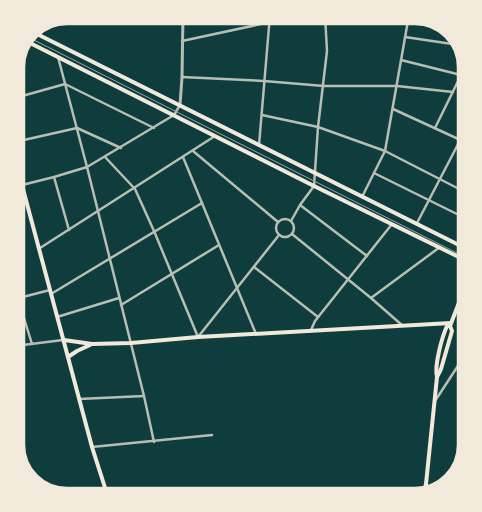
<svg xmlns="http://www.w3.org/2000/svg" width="482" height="512" font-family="Ubuntu,sans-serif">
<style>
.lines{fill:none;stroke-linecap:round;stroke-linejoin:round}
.minor{stroke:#b8beb3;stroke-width:2.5}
.tertiary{stroke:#b8beb3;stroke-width:3}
.secondary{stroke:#f1e9da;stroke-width:4}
.primary{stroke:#f1e9da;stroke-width:4}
.tram{stroke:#97a49c;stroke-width:1}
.rim{fill:none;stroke:#f1e9da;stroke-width:2.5}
</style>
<rect width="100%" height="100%" fill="#0f3d3e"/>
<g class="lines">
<!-- minor -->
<g class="minor">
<polyline points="405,37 459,45"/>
<polyline points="182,41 303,15"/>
<polyline points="451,43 453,33"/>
<polyline points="58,57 87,167 144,396 154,442"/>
<polyline points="401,60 461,75"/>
<polyline points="182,77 264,81 324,86 397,86 453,92"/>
<polyline points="15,98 65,84 154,128"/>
<polyline points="393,109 467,143"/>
<polyline points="262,115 318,127 385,151 467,193"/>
<polyline points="435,128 466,65"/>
<polyline points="15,142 77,128 121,148"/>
<polyline points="259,145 270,15"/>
<polyline points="193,151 278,222"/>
<polyline points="105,157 135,189 154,231 198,337 279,235"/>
<polyline points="183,157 256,334"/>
<polyline points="374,173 467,219"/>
<polyline points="54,177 69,230"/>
<polyline points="22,185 54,177 87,167 174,115 180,105"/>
<polyline points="15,193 23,191"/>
<polyline points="362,197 385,151 409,15"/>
<polyline points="300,205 367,256"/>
<circle cx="285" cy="228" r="9"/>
<polyline points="291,221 300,205 314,186 318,127 327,51 325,15"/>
<polyline points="417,223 467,127"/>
<polyline points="292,234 371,298 403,326"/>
<polyline points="40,248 215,136"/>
<polyline points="254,267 318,317"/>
<polyline points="15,289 32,344"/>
<polyline points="51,294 202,203"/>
<polyline points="371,298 440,247"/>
<polyline points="15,299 50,290"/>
<polyline points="121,305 219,245"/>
<polyline points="57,317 119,298"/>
<polyline points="311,330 315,321 392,224"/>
<polyline points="15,346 63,340"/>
<polyline points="79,399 144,396"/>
<polyline points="435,401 467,352"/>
<polyline points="92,447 212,435"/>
</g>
<!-- tertiary -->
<polyline class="tertiary" points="180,105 182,77 183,15"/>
<!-- secondary -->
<g class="secondary">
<polyline points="64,340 92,344 131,343 198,337 451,323"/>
<polyline points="68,357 77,351 90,345"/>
<polyline points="437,377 441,369 452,331 450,326"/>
<polyline points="426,484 427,493"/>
<path d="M423,494L426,484L437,377C434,366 442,337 447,326H450L467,282"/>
</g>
<!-- primary -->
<g class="primary">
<polyline points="31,31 467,249"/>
<polyline points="26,41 314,186 467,261"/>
<polyline points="15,159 92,447 108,497"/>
</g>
<!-- tram -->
<polyline class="tram" points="28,37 467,258"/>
</g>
<!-- crop -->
<path d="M0 0H482V512H0ZM67 24H415A43 43 0 0 1 458 67V445A43 43 0 0 1 415 488H67A43 43 0 0 1 24 445V67A43 43 0 0 1 67 24Z" fill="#f1e9da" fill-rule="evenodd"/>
<path class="rim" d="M67 24H415A43 43 0 0 1 458 67V445A43 43 0 0 1 415 488H67A43 43 0 0 1 24 445V67A43 43 0 0 1 67 24Z"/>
</svg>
